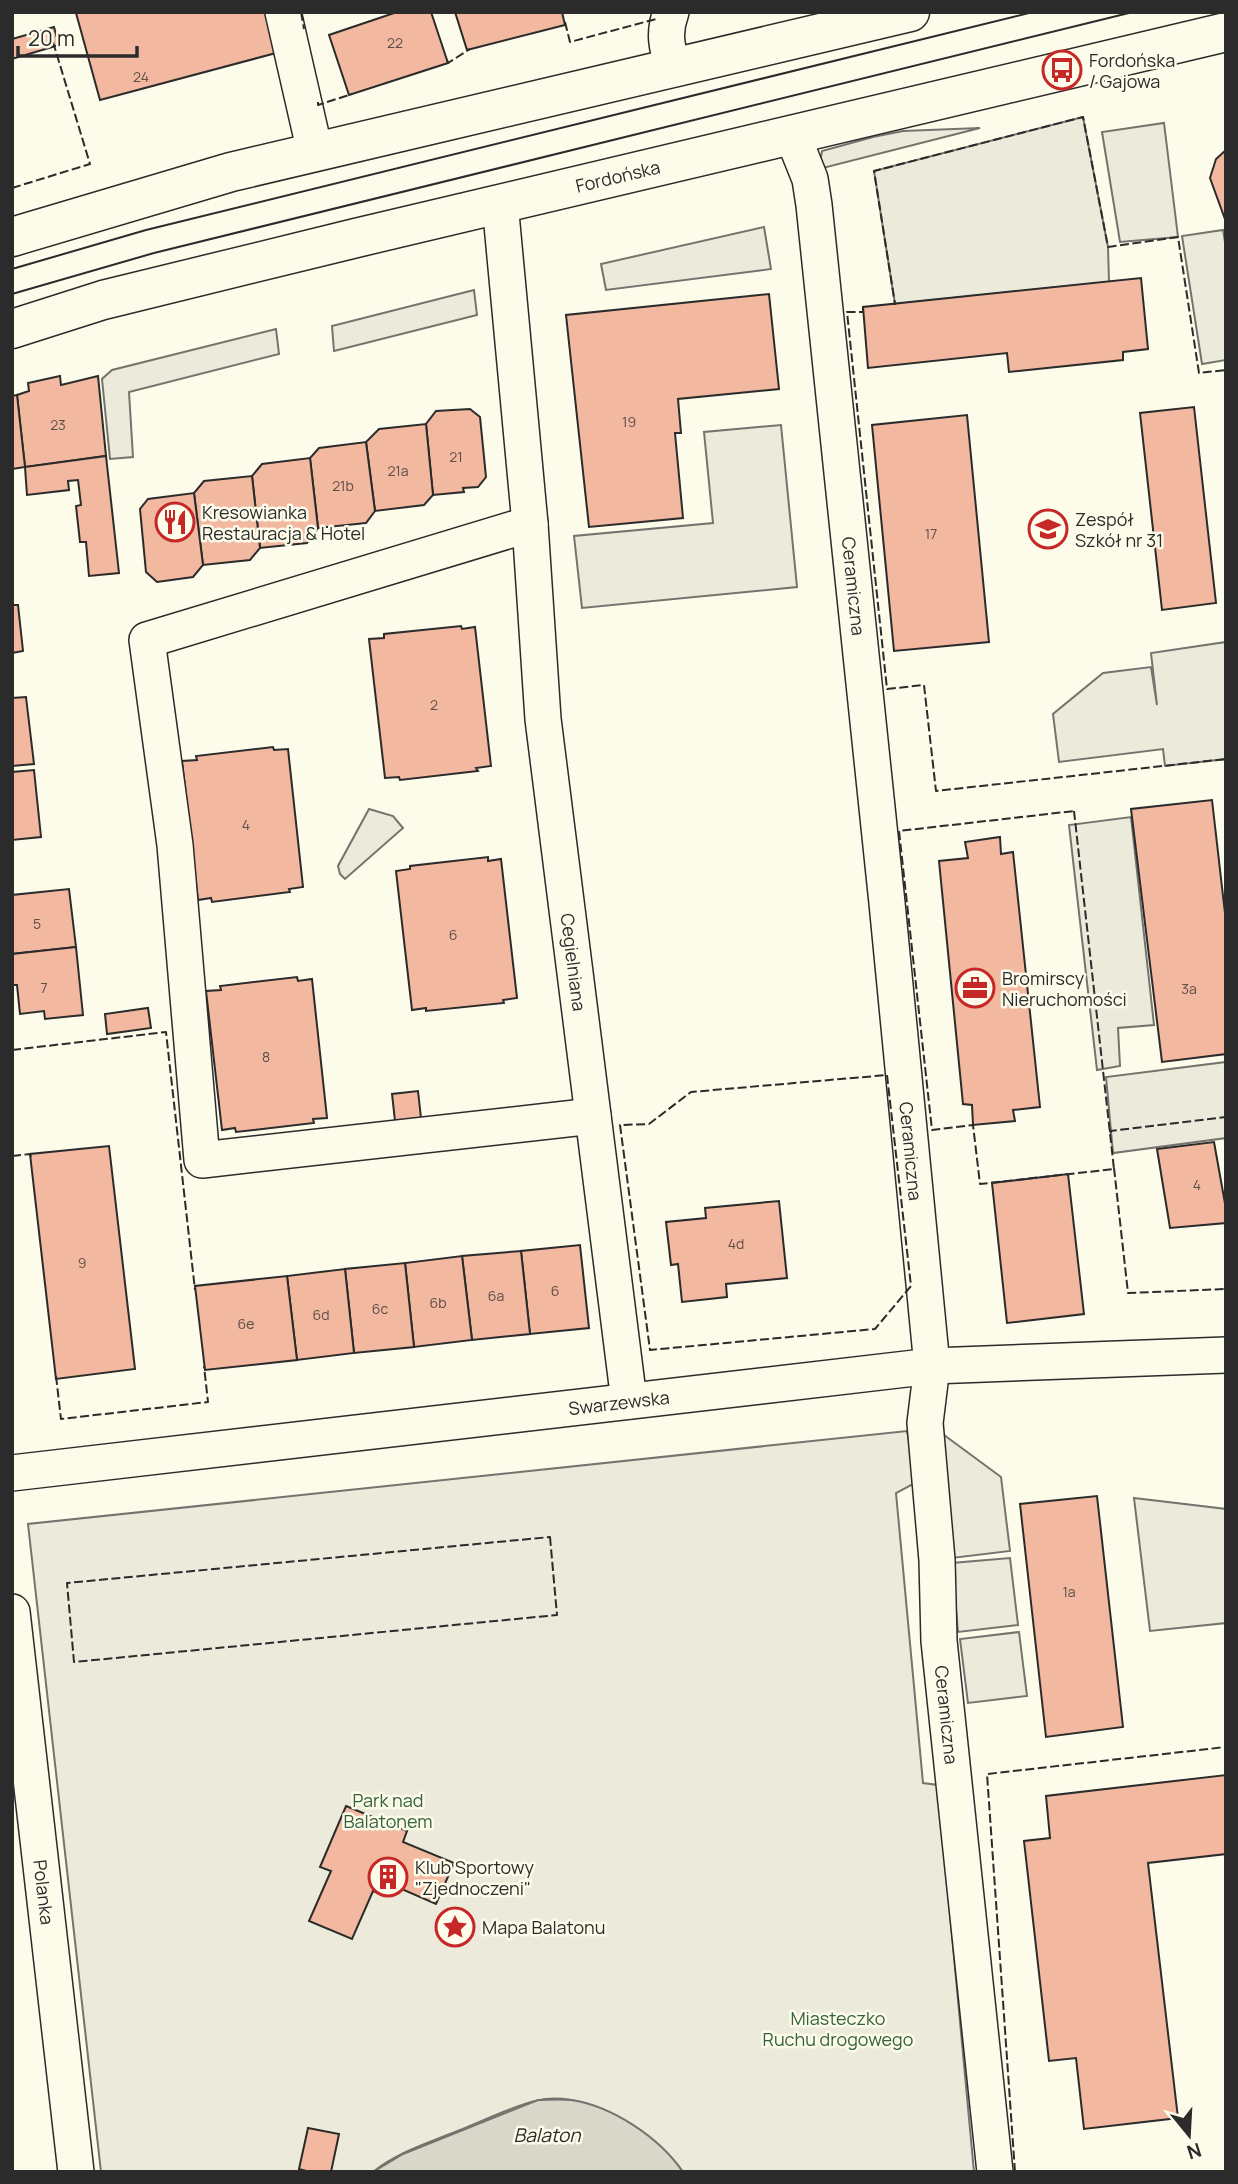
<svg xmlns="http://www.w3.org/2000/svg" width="1238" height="2184" font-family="Manrope,sans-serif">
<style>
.green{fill:#ecebdb;stroke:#74746e;stroke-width:2}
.parking{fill:#eceadb;stroke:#74746e;stroke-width:2}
.water{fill:#d8d7c9;stroke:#74746e;stroke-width:2}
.building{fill:#f2b8a0;stroke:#2b2b2b;stroke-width:2}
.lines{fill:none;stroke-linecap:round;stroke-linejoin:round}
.minor-casing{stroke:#2b2b2b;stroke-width:38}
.secondary-casing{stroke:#2b2b2b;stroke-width:41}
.minor{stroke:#fdfbea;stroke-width:35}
.secondary{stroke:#fdfbea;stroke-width:38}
.tram{stroke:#2b2b2b;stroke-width:2}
.fence{stroke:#2b2b2b;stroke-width:2;stroke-dasharray:9 3.5;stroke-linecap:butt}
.labels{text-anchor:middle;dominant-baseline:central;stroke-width:5;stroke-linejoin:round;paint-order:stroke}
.number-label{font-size:14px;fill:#5d4e48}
.poi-label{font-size:18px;fill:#2b2b2b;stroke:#fdfbea;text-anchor:start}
.street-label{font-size:18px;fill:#2b2b2b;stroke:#fdfbea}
.park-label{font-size:18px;fill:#34623c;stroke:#fdfbea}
.water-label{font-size:19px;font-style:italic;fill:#2b2b2b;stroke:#fdfbea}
</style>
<rect width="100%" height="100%" fill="#fdfbea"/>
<!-- green -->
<g class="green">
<polygon points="1083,117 1108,247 1109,282 895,304 874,171"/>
<polygon points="980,128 819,169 822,151 873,137 903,131"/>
<polygon points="1226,642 1226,759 1165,766 1163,749 1059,762 1053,714 1103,673 1151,667 1157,705 1151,653"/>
<polygon points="369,809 393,816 403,828 345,879 340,874 338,866"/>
<polygon points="1131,817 1154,1025 1118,1028 1120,1066 1097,1070 1069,825"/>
<polygon points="1226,1062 1226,1138 1113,1153 1106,1077"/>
<path d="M907,1431L917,1482L896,1493L923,1783L938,1785L974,2172H683C655,2132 586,2088 535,2101C508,2108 481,2122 455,2132C428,2143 396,2153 373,2172H101L28,1524Z"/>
<polygon points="940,1432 1001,1477 1010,1551 952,1558"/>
<polygon points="1134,1498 1226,1509 1226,1623 1150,1631"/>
<polygon points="1010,1558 1018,1625 958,1632 952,1563"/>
<polygon points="1019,1632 1027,1696 968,1703 960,1639"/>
</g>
<!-- parking -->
<g class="parking">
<polygon points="1164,123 1178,237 1120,242 1102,132"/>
<polygon points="764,227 771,269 606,290 601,264"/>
<polygon points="1223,230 1226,248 1226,360 1202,364 1182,236"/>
<polygon points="474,290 477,315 334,351 332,326"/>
<polygon points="276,329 279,354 129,392 133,457 110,459 102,379 112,370"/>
<polygon points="781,425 797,587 582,608 574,536 713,523 704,432"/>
</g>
<!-- water -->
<path class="water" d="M538,2100C548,2100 560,2099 571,2100C612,2106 659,2137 683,2172H373L403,2154Z"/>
<!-- building -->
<g class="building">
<polygon points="80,12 265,12 276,53 100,100 76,13"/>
<polygon points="397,12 431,12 448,63 349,95 329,35"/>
<polygon points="455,12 562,12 565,25 467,50"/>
<polygon points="54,27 59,45 12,59 12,39"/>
<polygon points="1226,150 1226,222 1210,178 1216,159"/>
<polygon points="1141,278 1148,349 1123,352 1123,360 1009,372 1007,353 868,368 863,307"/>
<polygon points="769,294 779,389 678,399 681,433 675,433 683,518 589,527 566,315"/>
<polygon points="60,376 61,385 98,376 106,456 25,467 17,395 29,391 28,383"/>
<polygon points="17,395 25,467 12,469 12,396"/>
<polygon points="1194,407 1216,603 1162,610 1140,413"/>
<polygon points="470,409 480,417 486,477 478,487 463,488 464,492 433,495 426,424 436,411"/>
<polygon points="967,415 989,642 894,651 872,425"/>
<polygon points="426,424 433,495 424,505 375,511 366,442 379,429"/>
<polygon points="366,442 375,511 366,523 318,528 310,458 319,448"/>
<polygon points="106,456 119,573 89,576 86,542 80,542 76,506 81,505 78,480 68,481 69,490 27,495 25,467"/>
<polygon points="310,458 318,528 307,543 260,548 252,476 262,464"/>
<polygon points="252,476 260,548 250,560 203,565 194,493 204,481"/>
<polygon points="194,493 203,565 193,577 157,582 146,572 140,509 148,499"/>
<polygon points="12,605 18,605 23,651 12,653"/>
<polygon points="461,626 462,629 475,627 491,766 476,768 478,771 400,780 399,777 385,778 369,639 384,638 384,634"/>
<polygon points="26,697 34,764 12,766 12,698"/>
<polygon points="273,747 274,750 288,749 303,887 289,889 290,892 212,902 211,898 198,900 182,761 197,760 196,756"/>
<polygon points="34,770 41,837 12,840 12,772"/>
<polygon points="1212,800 1226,922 1226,1054 1162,1062 1131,809"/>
<polygon points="1000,837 1001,854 1013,852 1040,1107 1013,1110 1015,1121 973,1125 972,1105 963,1104 939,861 968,858 965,842"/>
<polygon points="488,857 488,861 501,859 517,998 503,1000 504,1003 426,1011 426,1008 412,1010 396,871 410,869 410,866"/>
<polygon points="69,889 76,947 12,954 12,895"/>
<polygon points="76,947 83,1015 45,1019 44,1011 20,1014 17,985 12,985 12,954"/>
<polygon points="297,977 298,981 312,979 327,1118 313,1119 314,1123 236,1132 235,1128 222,1130 206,991 221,990 220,986"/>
<polygon points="148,1008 151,1028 107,1034 105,1014"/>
<polygon points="418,1091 421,1118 395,1121 392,1094"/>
<polygon points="1214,1142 1226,1209 1226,1223 1170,1228 1157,1149"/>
<polygon points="109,1146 135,1369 56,1379 30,1154"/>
<polygon points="1068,1174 1084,1314 1007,1323 992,1183"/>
<polygon points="779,1201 787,1278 726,1284 727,1297 682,1302 678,1264 671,1265 666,1222 706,1218 705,1208"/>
<polygon points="580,1245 589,1328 530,1334 521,1251"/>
<polygon points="521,1251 530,1334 472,1340 462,1256"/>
<polygon points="462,1256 472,1340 414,1347 405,1263"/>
<polygon points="405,1263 414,1347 354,1353 345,1269"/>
<polygon points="345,1269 354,1353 297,1360 287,1276"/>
<polygon points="287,1276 297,1360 205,1370 195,1286"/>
<polygon points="1097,1496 1123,1727 1046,1737 1020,1504"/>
<polygon points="1226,1775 1226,1854 1148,1863 1178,2118 1084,2129 1076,2058 1049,2061 1024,1841 1050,1838 1046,1796"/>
<polygon points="346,1806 407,1831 403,1842 454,1863 436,1904 388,1883 383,1895 373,1891 352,1939 309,1921 331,1871 320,1867"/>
<polygon points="308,2128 339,2134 331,2172 310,2172 299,2169"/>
</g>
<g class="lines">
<defs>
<g id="minor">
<polyline points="283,12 315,152"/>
<path d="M671,12C663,33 667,48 673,68"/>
<path id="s1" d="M792,134L810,179L814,205L887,903L932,1366L925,1423L937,1560L939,1641L995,2172"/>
<path id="s2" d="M500,203L530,524L543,719L629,1401"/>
<polyline points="530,524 147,640 175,845 202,1160 593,1116"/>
<path id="s3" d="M12,1473L932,1366L1226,1355"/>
<path id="s4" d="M12,1612L76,2172"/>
</g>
<g id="secondary">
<polyline points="12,237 231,172 910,12"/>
<path id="s5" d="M12,329L103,300L356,238L1226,32"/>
</g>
</defs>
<!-- minor casing -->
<use href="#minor" class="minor-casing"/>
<!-- secondary casing -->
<use href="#secondary" class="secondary-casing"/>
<!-- minor -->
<use href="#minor" class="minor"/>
<!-- secondary -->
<use href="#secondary" class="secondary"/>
<!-- tram -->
<g class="tram">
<polyline points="12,269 146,230 1033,12"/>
<polyline points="12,294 154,253 1133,12"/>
</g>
<!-- fence -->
<g class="fence">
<polyline points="301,12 304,29"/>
<polyline points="565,22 570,42 656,19"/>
<polyline points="447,60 448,63 470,49"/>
<polyline points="318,102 318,105 352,94"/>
<polyline points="12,188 90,164 53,42"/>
<polyline points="890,304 895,304 874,171 1083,117 1108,247 1178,237 1199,373 1226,370"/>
<polyline points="863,307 863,312 847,312 887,689 924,685 936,791 1226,759"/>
<polygon points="1074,811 1114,1169 980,1184 973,1125 932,1130 899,831"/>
<polyline points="12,1050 166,1032 195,1290"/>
<polygon points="887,1075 911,1286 875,1329 650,1350 620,1125 649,1124 691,1092"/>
<polyline points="1111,1133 1110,1131 1226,1117"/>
<polyline points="12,1156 30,1154 31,1157"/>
<polyline points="1114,1168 1128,1293 1226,1289"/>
<polyline points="56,1376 61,1419 208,1402 204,1366"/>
<polygon points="550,1537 557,1615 74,1662 67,1583"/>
<polyline points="1015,2172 987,1774 1226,1747"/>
</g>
</g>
<!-- icons -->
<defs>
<symbol id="bus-ring" viewBox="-11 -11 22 22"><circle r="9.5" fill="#fdfbea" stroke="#c62828" stroke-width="1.5"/><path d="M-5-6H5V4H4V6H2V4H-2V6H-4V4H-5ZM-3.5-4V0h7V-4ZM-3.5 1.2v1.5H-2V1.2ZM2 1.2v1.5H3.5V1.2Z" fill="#c62828"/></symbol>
<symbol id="restaurant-ring" viewBox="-11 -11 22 22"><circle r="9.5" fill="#fdfbea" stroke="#c62828" stroke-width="1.5"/><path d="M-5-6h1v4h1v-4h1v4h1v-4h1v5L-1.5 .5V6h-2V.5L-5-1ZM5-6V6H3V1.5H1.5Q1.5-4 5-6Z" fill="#c62828"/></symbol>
<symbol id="school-ring" viewBox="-11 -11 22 22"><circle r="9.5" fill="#fdfbea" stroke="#c62828" stroke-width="1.5"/><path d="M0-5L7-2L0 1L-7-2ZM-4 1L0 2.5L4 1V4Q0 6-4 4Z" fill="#c62828"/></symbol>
<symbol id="office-ring" viewBox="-11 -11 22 22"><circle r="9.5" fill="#fdfbea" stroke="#c62828" stroke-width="1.5"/><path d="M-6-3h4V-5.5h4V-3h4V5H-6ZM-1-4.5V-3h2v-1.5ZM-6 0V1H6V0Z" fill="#c62828"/></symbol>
<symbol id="building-ring" viewBox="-11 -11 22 22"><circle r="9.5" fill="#fdfbea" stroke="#c62828" stroke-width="1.5"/><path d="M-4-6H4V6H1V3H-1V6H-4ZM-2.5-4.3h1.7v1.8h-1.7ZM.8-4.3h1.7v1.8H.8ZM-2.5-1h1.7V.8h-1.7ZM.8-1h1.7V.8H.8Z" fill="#c62828"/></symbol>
<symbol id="sight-ring" viewBox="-11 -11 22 22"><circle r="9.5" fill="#fdfbea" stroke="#c62828" stroke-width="1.5"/><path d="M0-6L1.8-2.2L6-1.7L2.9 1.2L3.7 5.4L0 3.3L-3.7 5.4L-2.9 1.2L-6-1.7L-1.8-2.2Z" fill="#c62828"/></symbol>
</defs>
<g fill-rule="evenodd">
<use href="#bus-ring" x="1040" y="48" width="44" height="44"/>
<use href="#restaurant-ring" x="153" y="500" width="44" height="44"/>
<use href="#school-ring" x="1026" y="507" width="44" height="44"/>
<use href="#office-ring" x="953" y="966" width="44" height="44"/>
<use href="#building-ring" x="366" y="1855" width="44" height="44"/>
<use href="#sight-ring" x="433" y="1905" width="44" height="44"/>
</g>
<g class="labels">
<!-- number labels -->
<g class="number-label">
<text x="395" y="42">22</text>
<text x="141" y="76">24</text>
<text x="629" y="421">19</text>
<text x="58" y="424">23</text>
<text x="456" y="456">21</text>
<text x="398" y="470">21a</text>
<text x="343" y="485">21b</text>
<text x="931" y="533">17</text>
<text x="434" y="704">2</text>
<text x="246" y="824">4</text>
<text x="37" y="923">5</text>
<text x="453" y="934">6</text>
<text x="44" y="987">7</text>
<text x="1189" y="988">3a</text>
<text x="266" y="1056">8</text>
<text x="1197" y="1184">4</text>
<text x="736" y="1243">4d</text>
<text x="82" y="1262">9</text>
<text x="555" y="1290">6</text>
<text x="496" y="1295">6a</text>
<text x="438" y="1302">6b</text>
<text x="380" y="1308">6c</text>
<text x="321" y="1314">6d</text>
<text x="246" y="1323">6e</text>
<text x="1069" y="1591">1a</text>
</g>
<!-- poi labels -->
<g class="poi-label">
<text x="1089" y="60">Fordońska<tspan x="1089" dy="21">/ Gajowa</tspan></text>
<text x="202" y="512">Kresowianka<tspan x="202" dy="21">Restauracja &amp; Hotel</tspan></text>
<text x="1075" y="519">Zespół<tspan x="1075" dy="21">Szkół nr 31</tspan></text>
<text x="1002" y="978">Bromirscy<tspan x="1002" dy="21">Nieruchomości</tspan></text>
<text x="415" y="1867">Klub Sportowy<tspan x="415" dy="21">"Zjednoczeni"</tspan></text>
<text x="482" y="1927">Mapa Balatonu</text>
</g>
<!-- street labels -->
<g class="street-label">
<text stroke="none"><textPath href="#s5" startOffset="625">Fordońska</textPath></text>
<text stroke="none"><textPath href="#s1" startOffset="458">Ceramiczna</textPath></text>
<text stroke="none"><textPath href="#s2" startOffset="763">Cegielniana</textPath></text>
<text stroke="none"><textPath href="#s1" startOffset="1026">Ceramiczna</textPath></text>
<text stroke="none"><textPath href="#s3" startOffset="611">Swarzewska</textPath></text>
<text stroke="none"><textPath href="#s1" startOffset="1592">Ceramiczna</textPath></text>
<text stroke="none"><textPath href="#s4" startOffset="282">Polanka</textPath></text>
</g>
<!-- park labels -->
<g class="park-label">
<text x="388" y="1800">Park nad<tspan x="388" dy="21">Balatonem</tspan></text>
<text x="838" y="2018">Miasteczko<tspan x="838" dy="21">Ruchu drogowego</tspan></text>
</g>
<!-- water labels -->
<g class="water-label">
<text x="547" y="2135">Balaton</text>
</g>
</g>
<!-- border -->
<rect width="1238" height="2184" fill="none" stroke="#2b2b2b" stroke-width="28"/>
<!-- north arrow -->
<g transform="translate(1189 2135) rotate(162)" stroke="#fdfbea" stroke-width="5" paint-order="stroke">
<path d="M0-5L12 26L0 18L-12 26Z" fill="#2b2b2b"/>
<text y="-10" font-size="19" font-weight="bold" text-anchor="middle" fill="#2b2b2b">N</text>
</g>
<!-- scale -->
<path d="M18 46v10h119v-10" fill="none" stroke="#2b2b2b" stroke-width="3.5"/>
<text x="28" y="46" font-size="21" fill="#2b2b2b" stroke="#fdfbea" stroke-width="5" paint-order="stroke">20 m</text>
</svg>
